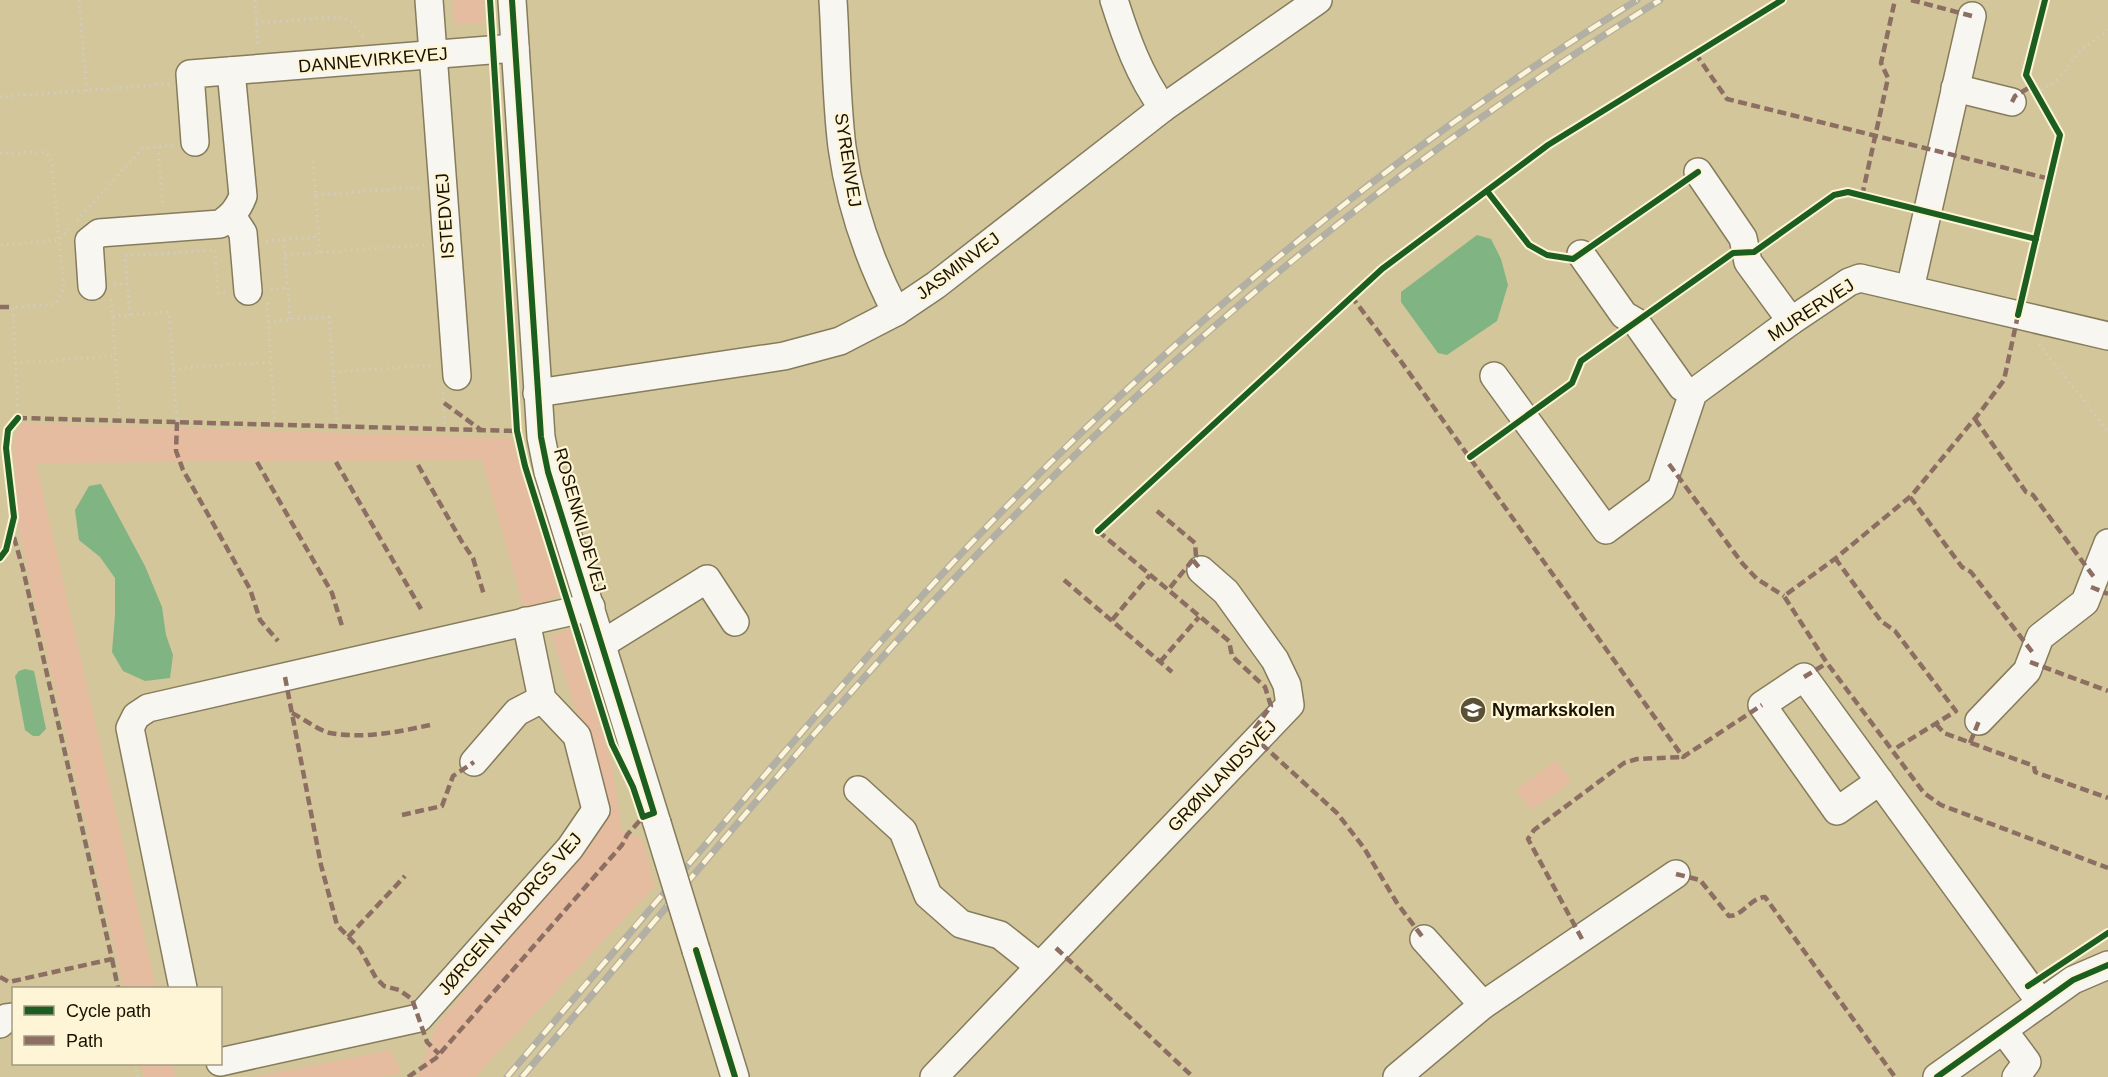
<svg xmlns="http://www.w3.org/2000/svg" width="2108" height="1077" font-family="Arial,sans-serif">
<style>
.green{fill:#e5bca0}
.water{fill:#80b482}
.lines{fill:none;stroke-linecap:round;stroke-linejoin:round}
.minor-casing{stroke:#857c5c;stroke-width:30}
.path{stroke:#d1cdbf;stroke-width:3;stroke-dasharray:1.5 4.5;stroke-linecap:butt}
.minor{stroke:#f8f6f0;stroke-width:27}
.rail-casing{stroke:#b2afa5;stroke-width:7}
.rail{stroke:#fef5d6;stroke-width:4.5;stroke-dasharray:14;stroke-linecap:butt}
.minor-bridge-casing{stroke:#857c5c;stroke-width:30;stroke-linecap:butt}
.minor-bridge{stroke:#f8f6f0;stroke-width:27}
.quiet{stroke:#8d6e63;stroke-width:4.5;stroke-dasharray:9 4.5;stroke-linecap:butt}
.cycleway-casing{stroke:#fef5d6;stroke-width:10}
.cycleway{stroke:#1b5e20;stroke-width:6}
.labels{text-anchor:middle;dominant-baseline:central;stroke-width:4.5;stroke-linejoin:round;paint-order:stroke}
.street-label{font-size:18px;fill:#191200;stroke:#fef5d6}
.poi-label{font-size:18px;font-weight:bold;fill:#191200;stroke:#fef5d6;text-anchor:start}
</style>
<rect width="100%" height="100%" fill="#d3c69a"/>
<!-- green -->
<g class="green">
<polygon points="453,0 483,0 483,23 455,25"/>
<polygon points="23,423 511,438 559,595 525,613 482,460 36,463 156,988 124,988 19,531 13,439"/>
<polygon points="569,629 612,765 622,832 642,838 655,886 475,1077 417,1077 436,1026 600,831 609,813 552,636"/>
<polygon points="1554,762 1558,762 1570,779 1569,784 1533,809 1530,808 1517,792 1518,788"/>
<polygon points="391,1050 401,1073 382,1077 255,1077"/>
<polygon points="141,1064 172,1064 175,1077 144,1077"/>
</g>
<!-- water -->
<g class="water">
<polygon points="1477,235 1491,239 1501,259 1508,285 1497,321 1447,355 1438,353 1401,302 1401,292"/>
<polygon points="101,484 145,566 162,607 166,635 173,655 170,678 145,681 123,671 112,652 115,615 115,578 100,557 79,540 75,510 89,486"/>
<polygon points="25,669 34,671 46,729 39,736 33,736 25,730 15,676 19,671"/>
</g>
<g class="lines">
<defs>
<g id="minor">
<polyline points="429,0 457,376"/>
<polyline points="512,0 541,437 548,472 657,823"/>
<path d="M833,0C836,49 836,98 842,147C850,205 869,260 896,312"/>
<path d="M1114,0C1126,38 1139,75 1163,108"/>
<polyline points="1955,88 2012,102"/>
<polyline points="195,142 190,74 515,48"/>
<polyline points="1698,172 1743,238 1748,262 1791,321"/>
<polyline points="232,216 243,233 248,291"/>
<polyline points="1581,254 1624,315 1636,322 1682,387 1693,393"/>
<path d="M92,286L89,241L99,233L220,224C232,216 238,209 243,196L231,71"/>
<polyline points="1910,289 1972,16"/>
<polyline points="1494,376 1606,530 1661,489 1693,393 1791,321 1849,282 1860,278 2108,336"/>
<polyline points="537,393 784,356 840,341 896,312 936,285 1163,108 1318,0"/>
<polyline points="602,644 707,579 735,622"/>
<polyline points="1979,721 2027,671 2040,637 2085,602 2108,543"/>
<polyline points="474,762 517,712 542,699"/>
<polyline points="1880,781 1837,811 1762,705 1804,677 2041,1003"/>
<polyline points="858,790 903,831 928,895 961,924 1000,935 1039,966"/>
<polyline points="1424,939 1483,1005 1676,874"/>
<polyline points="696,950 735,1077"/>
<polyline points="183,988 130,728 136,716 148,708 591,607"/>
<polyline points="0,1024 6,1018 14,1017"/>
<polyline points="2003,1030 2027,1062 2016,1077"/>
<polyline points="220,1062 419,1018 570,848 596,810 577,736 542,699 526,621"/>
<polyline points="934,1077 1290,705 1287,685 1275,660 1226,592 1201,570"/>
<polyline points="1397,1077 1483,1005"/>
<polyline points="1937,1077 2073,980 2108,965"/>
</g>
</defs>
<!-- minor casing -->
<use href="#minor" class="minor-casing"/>
<!-- path -->
<g class="path">
<polyline points="79,0 87,91"/>
<polyline points="255,0 258,46"/>
<polyline points="256,23 340,17 352,22 365,39"/>
<polyline points="2036,93 2056,81 2081,50 2108,30"/>
<polyline points="0,97 169,84"/>
<polyline points="158,147 163,205"/>
<polyline points="0,153 44,152 49,156 52,164 59,240 0,245"/>
<polyline points="313,161 320,253"/>
<polyline points="316,195 421,187"/>
<polyline points="77,220 142,149 174,145"/>
<polyline points="284,240 290,319"/>
<polyline points="266,241 318,237"/>
<polyline points="285,255 424,245"/>
<polyline points="114,285 127,284"/>
<polyline points="271,289 288,288"/>
<polyline points="111,299 120,420"/>
<polyline points="267,303 275,424"/>
<polyline points="130,315 125,256 215,250 218,293 226,293"/>
<polyline points="113,316 169,312 177,422"/>
<polyline points="268,321 329,317 337,426"/>
<polyline points="2039,344 2108,431"/>
<polyline points="15,363 115,356"/>
<polyline points="173,369 270,362"/>
<polyline points="333,372 436,365"/>
<polyline points="443,392 445,429"/>
<polyline points="18,418 13,307 56,304 64,288 59,240 69,229"/>
<polyline points="135,1064 138,1077"/>
</g>
<!-- minor -->
<use href="#minor" class="minor"/>
<defs>
<g id="rail">
<path d="M507,1077C590,979 674,881 758,783C843,684 929,584 1022,491C1206,305 1414,138 1637,0"/>
<path d="M522,1077C689,883 849,683 1029,501C1217,309 1432,140 1660,0"/>
</g>
</defs>
<!-- rail casing -->
<use href="#rail" class="rail-casing"/>
<!-- rail -->
<use href="#rail" class="rail"/>
<defs>
<polyline id="minor-bridge" points="657,823 696,950"/>
</defs>
<!-- minor-bridge casing -->
<use href="#minor-bridge" class="minor-bridge-casing"/>
<!-- minor-bridge -->
<use href="#minor-bridge" class="minor-bridge"/>
<!-- quiet -->
<g class="quiet">
<polyline points="1911,0 1972,16"/>
<polyline points="1695,53 1727,99 2050,179"/>
<polyline points="2012,102 2015,96 2032,86"/>
<polyline points="1862,196 1888,78 1881,63 1895,0"/>
<polyline points="1351,296 1400,360 1683,757 1762,705"/>
<polyline points="0,307 13,307"/>
<polyline points="2018,315 2004,380 1981,411 1912,495 1836,558 1784,596 1827,663 1924,793 1941,805 2108,868"/>
<polyline points="444,403 481,430"/>
<polyline points="18,418 517,431"/>
<polyline points="1975,419 2026,492 2033,495 2094,577"/>
<polyline points="177,422 176,451 183,470 250,589 260,620 278,641"/>
<polyline points="257,462 332,593 342,626"/>
<polyline points="336,462 421,609"/>
<polyline points="1669,464 1742,563 1757,579 1784,596"/>
<polyline points="418,465 462,542 473,558 484,595"/>
<polyline points="1910,497 1962,567 1971,572 2033,653"/>
<polyline points="1157,511 1195,543 1196,556 1168,590"/>
<polyline points="1098,531 1229,641 1232,656 1265,687 1271,706 1255,728 1257,740 1337,813 1364,848 1397,903 1424,939"/>
<polyline points="1835,558 1881,621 1895,631 1956,711 1893,750"/>
<polyline points="1193,560 1201,570"/>
<polyline points="1064,580 1172,672"/>
<polyline points="2091,587 2108,594"/>
<polyline points="1112,620 1150,575"/>
<polyline points="1160,662 1199,617"/>
<polyline points="2030,662 2108,691"/>
<polyline points="285,677 321,865 337,925 360,949 376,978 384,986 399,990 412,999 427,1042 439,1054"/>
<polyline points="1804,677 1827,663"/>
<path d="M292,713C304,719 318,730 330,733C364,739 398,732 430,725"/>
<polyline points="1936,724 1944,733 2034,766 2035,772 2108,798"/>
<polyline points="1970,743 1979,721"/>
<polyline points="402,815 442,806 453,776 474,762"/>
<path d="M1676,874L1700,880L1729,916C1743,916 1750,898 1765,897L1895,1077"/>
<polyline points="348,937 405,876"/>
<polyline points="1582,939 1528,839 1534,830 1624,763 1637,759 1683,757"/>
<polyline points="1056,948 1193,1077"/>
<polyline points="112,959 118,988"/>
<polyline points="0,977 9,982 112,959 23,569 13,534"/>
<polyline points="408,1077 436,1058 622,845 627,835 643,817"/>
</g>
<defs>
<g id="cycleway">
<polyline points="490,0 517,431 525,466 612,744 633,787 643,817 654,813 548,472 541,437 512,0"/>
<polyline points="1487,191 1529,245 1547,255 1573,259 1698,172"/>
<polyline points="2018,315 2060,135 2026,75 2045,0"/>
<polyline points="1470,457 1572,383 1581,361 1733,253 1754,252 1834,195 1848,192 2036,239"/>
<polyline points="1098,531 1382,269 1548,145 1782,0"/>
<polyline points="0,558 6,550 14,517 6,448 8,430 18,418"/>
<polyline points="696,950 735,1077"/>
<polyline points="2028,986 2108,933"/>
<polyline points="1937,1077 2073,980 2108,965"/>
</g>
</defs>
<!-- cycleway casing -->
<use href="#cycleway" class="cycleway-casing"/>
<!-- cycleway -->
<use href="#cycleway" class="cycleway"/>
</g>
<!-- icons -->
<defs>
<symbol id="school-disc" viewBox="-11 -11 22 22"><circle r="9.5" fill="#5a5136" stroke="#fef5d6"/><path d="M0-5L7-2L0 1L-7-2ZM-4 1L0 2.5L4 1V4Q0 6-4 4Z" fill="#fff"/></symbol>
</defs>
<g fill-rule="evenodd">
<use href="#school-disc" x="1458" y="695" width="30" height="30"/>
</g>
<g class="labels">
<!-- street labels -->
<g class="street-label">
<text transform="translate(373 60) rotate(-5)">DANNEVIRKEVEJ</text>
<text transform="translate(848 160) rotate(81)">SYRENVEJ</text>
<text transform="translate(445 216) rotate(-94)">ISTEDVEJ</text>
<text transform="translate(958 266) rotate(-37)">JASMINVEJ</text>
<text transform="translate(1811 310) rotate(-33)">MURERVEJ</text>
<text transform="translate(580 520) rotate(74)">ROSENKILDEVEJ</text>
<text transform="translate(1222 776) rotate(-46)">GRØNLANDSVEJ</text>
<text transform="translate(510 914) rotate(-49)">JØRGEN NYBORGS VEJ</text>
</g>
<!-- poi labels -->
<g class="poi-label">
<text x="1492" y="710">Nymarkskolen</text>
</g>
</g>
<!-- legend -->
<rect x="12" y="987" width="210" height="78" fill="#fef5d6" stroke="#a29a80" stroke-width="1.5"/>
<rect x="24" y="1006" width="30" height="9" fill="#1b5e20" stroke="#a29a80" stroke-width="1.5"/>
<text x="66" y="1017" font-size="18" fill="#191200">Cycle path</text>
<rect x="24" y="1036" width="30" height="9" fill="#8d6e63" stroke="#a29a80" stroke-width="1.5"/>
<text x="66" y="1047" font-size="18" fill="#191200">Path</text>
</svg>
